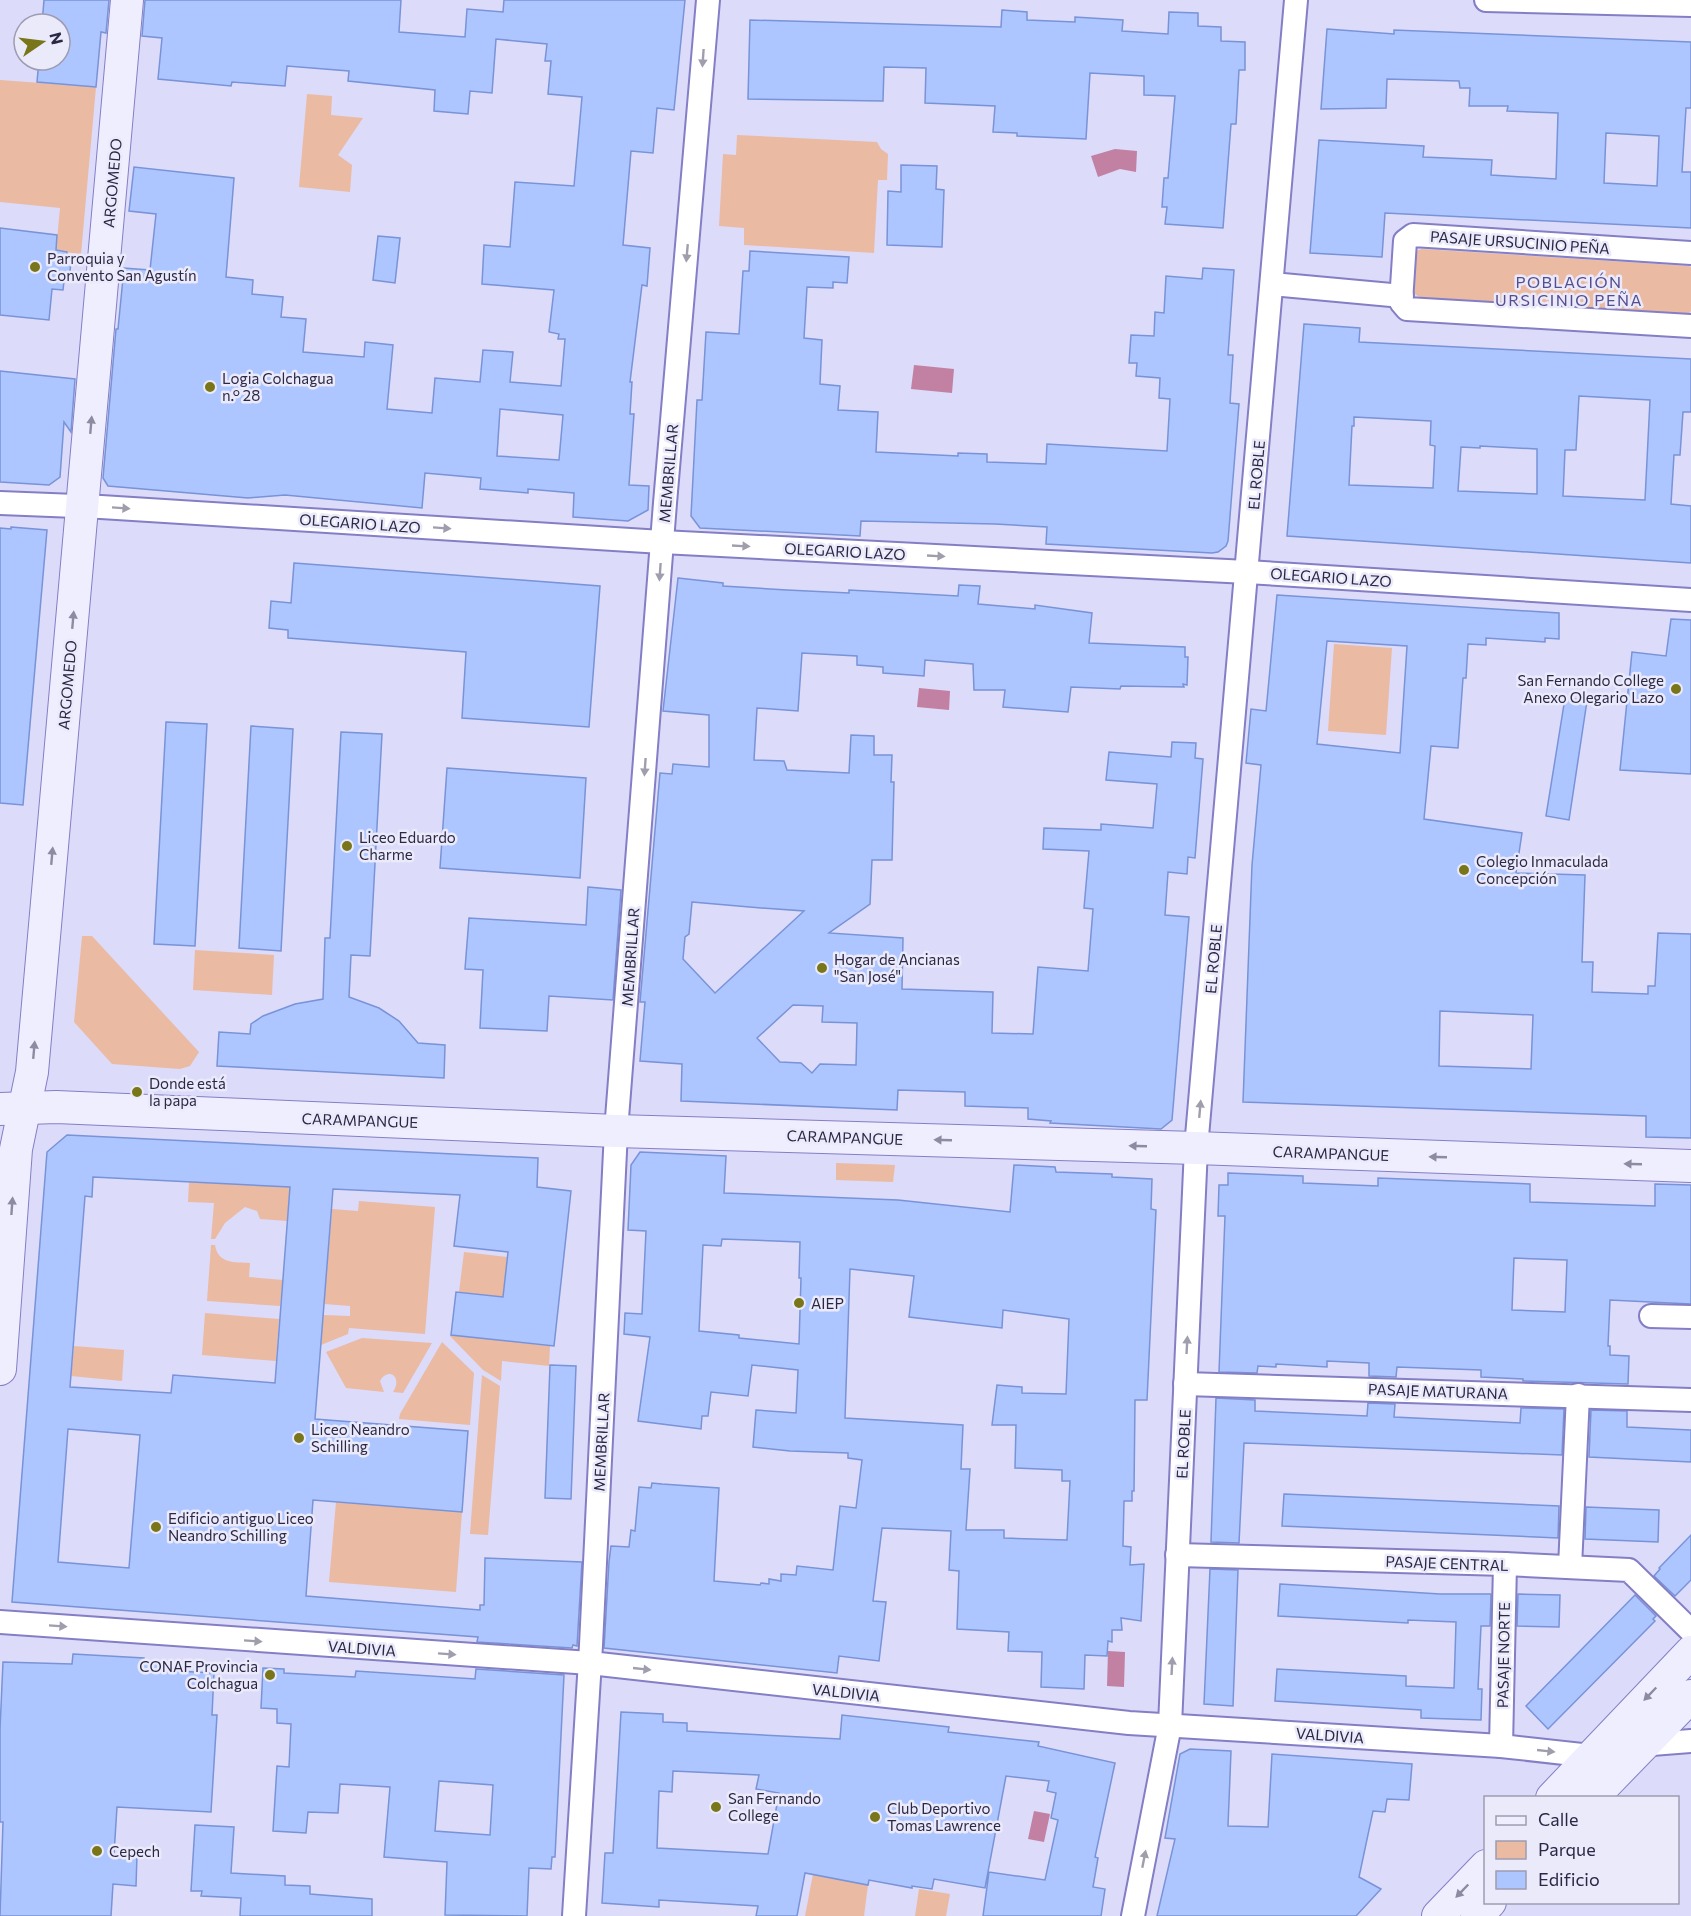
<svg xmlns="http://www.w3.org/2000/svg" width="1691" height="1916" font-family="Commissioner,sans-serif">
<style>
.green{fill:#ebbaa3}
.water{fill:#c280a3}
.building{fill:#aec6ff;stroke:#7893d7;stroke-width:1.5;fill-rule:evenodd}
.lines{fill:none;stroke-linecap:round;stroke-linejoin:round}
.street-casing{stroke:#847ec5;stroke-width:26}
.secondary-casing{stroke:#847ec5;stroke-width:34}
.street{stroke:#fff;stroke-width:22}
.secondary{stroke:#efeefe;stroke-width:32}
.oneway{fill:#a09eac}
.oneway2{fill:#8d8ba2}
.poi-dot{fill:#797519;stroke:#eaeafa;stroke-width:2}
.labels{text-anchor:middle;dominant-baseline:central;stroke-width:5;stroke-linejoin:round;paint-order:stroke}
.street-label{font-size:15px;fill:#2b2846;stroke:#eaeafa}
.poi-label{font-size:15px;fill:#2b2846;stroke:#eaeafa;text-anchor:start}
.neighbourhood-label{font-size:16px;letter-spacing:1.5px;fill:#554d8f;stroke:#eaeafa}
</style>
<rect width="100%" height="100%" fill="#dcdbfa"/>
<!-- green -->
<g class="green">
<polygon points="0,80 96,87 81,254 56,251 60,208 0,202"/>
<polygon points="307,94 332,96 331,115 363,118 338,155 352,165 350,192 299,187"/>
<polygon points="737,135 877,142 881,149 888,154 887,180 878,180 874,253 744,245 744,228 719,226 723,154 736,155"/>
<path d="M1422,249L1689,266L1691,267V311L1686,316L1420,297C1405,291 1412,268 1413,255L1416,251Z"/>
<polygon points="1334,644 1392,648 1386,735 1328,731"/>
<polygon points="82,936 92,936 199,1052 190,1066 180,1069 112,1064 74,1022"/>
<polygon points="195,950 274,955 272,995 193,990"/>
<polygon points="836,1163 895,1165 893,1182 836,1180"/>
<polygon points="189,1182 290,1187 287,1221 260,1219 257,1211 245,1207 225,1223 215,1239 211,1239 214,1203 188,1202"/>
<polygon points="359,1201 435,1207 425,1334 349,1328 348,1334 321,1345 323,1315 350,1316 350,1306 324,1304 332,1209 358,1211"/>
<path d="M211,1245H215C218,1264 235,1262 250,1263L249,1277L283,1280L280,1306L207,1301Z"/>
<polygon points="464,1252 507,1257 503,1297 459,1292"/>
<polygon points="205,1313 279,1319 276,1361 202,1355"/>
<polygon points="451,1335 550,1346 549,1366 502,1361 501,1381 483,1370 450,1336"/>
<path d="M362,1338L432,1343L403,1393L393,1392C403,1378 389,1366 380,1381L384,1392L346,1388L326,1352Z"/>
<polygon points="442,1342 474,1373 470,1425 399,1419 400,1414"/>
<polygon points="74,1346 124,1350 122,1381 71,1376"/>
<polygon points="482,1375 500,1386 488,1535 470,1534"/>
<polygon points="336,1502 462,1512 456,1592 329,1582"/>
<polygon points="813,1874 868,1885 864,1916 805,1916"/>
<polygon points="919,1889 950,1894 946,1916 915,1916"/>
</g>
<!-- water -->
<g class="water">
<polygon points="1115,149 1137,151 1136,172 1120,169 1098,177 1091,156"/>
<polygon points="914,365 954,369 952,393 911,389"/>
<polygon points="919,688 950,691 949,710 917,707"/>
<polygon points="1108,1651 1125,1652 1124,1687 1107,1686"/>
<polygon points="1034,1811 1050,1814 1044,1842 1028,1839"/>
</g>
<!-- building -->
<g class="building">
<polygon points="44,0 109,0 106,33 101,32 96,87 37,82 39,60 60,60 60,24 42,24"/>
<path d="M145,0H401L399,32L465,37L467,9L503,12L504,0H685L674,110L657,108L653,153L631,151L623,245L650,248L647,286L642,285L630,382H632L630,414H634L629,485L649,486L648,510L628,521L573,517L574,493L528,489V493L480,489L481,478L425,473L422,508L285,495L248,498L108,486L103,478L116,329H118L124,268L150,270L156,214L129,211L134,167L234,178L226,277L253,280L252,294L283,297L281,317L306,319L303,352L364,357L365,342L393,345L387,409L432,413L435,378L480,382L483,350L513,352L510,382L561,386L565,339H558L559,334L549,332L554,290L482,284L484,245L510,247L515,182L574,186L582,97L548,94L551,61H545L547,44L496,39L492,93L470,91L468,114L434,111L435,90L348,81L349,71L287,66L285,86L232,82L231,86L158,79L162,38L142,36ZM500,409L563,415L559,460L497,456Z"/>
<polygon points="1002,10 1027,12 1027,20 1075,22 1075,17 1123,20 1122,31 1168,34 1169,12 1198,13 1198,26 1221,27 1221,41 1245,42 1245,70 1239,70 1236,124 1231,124 1223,228 1165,224 1167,207 1162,207 1164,178 1168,178 1175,96 1144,95 1144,76 1090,73 1086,139 1017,136 1017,133 993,132 995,106 925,103 926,68 884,67 883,101 748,99 750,20 1001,27"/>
<path d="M1327,29L1394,34V30L1691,42V108H1686L1682,172H1691V228L1385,213L1382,257L1310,253L1319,140L1424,146L1423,157L1492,160L1491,175L1556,179L1558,113L1507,111L1508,106H1469L1470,88H1460L1459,81L1387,79L1386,108L1321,109ZM1606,133L1659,136L1657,186L1604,183Z"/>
<polygon points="901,165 937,166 936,189 944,190 942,247 887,245 888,191 901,192"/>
<polygon points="0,228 57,235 56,250 67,252 66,261 71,261 69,282 64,281 63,290 52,289 49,320 0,315"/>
<polygon points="378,236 400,238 395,283 373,280"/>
<polygon points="750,251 849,257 847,283 833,282 833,288 807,287 804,338 822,340 820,384 840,386 838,410 878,412 876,452 958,456 958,453 987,454 987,462 1046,464 1047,444 1167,451 1170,399 1159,398 1160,378 1136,376 1137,363 1129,363 1131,335 1154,336 1155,312 1164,313 1166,276 1202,279 1203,268 1234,270 1228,355 1233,355 1230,403 1239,404 1228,541 1226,546 1218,552 1212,553 1046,544 1047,527 995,524 861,521 860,536 700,528 691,516 697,400 702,400 706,332 739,334 743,271 749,271"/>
<path d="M1304,324L1360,328L1359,342L1691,359V412H1683L1680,455H1674L1671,504L1691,506V563L1287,536ZM1579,396L1650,400L1645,500L1563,496L1565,450H1576ZM1354,417L1431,421L1430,445L1435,446L1433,488L1349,485L1352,426H1354ZM1480,446L1537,449V494L1458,491L1461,447L1480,448Z"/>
<polygon points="0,371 75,379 71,432 64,422 60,477 49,485 0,482"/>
<polygon points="11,527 47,530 23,805 0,803 0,528 11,529"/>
<polygon points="294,563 600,586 589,727 462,718 466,652 288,638 288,630 269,628 271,601 291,603"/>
<path d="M678,578L723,583V586L787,590L849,593V590L958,596L959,585L980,586L978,604L1035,609V605L1092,613L1089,643L1185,647V657H1188L1187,685L1183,684L1184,687L1121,686L1120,689L1071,687L1068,712L1003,707L1005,690H974L973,664L925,660L924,676L883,673V667L857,665V656L802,653L798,711L757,708L754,760L784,761L787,770L849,773L851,735L874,736V755H892L891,782H894L892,860H872L870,904L829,933L903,938L902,989L993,992L992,1033L1033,1034L1038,967L1088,971L1093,909L1084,908L1089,851L1043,849L1044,828L1101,830V824L1153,828L1157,784L1106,780L1109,752L1171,757L1172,742L1196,743L1195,758L1203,759L1195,858L1188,857L1187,874L1168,872L1165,915L1189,917L1172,1120L1161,1129L1050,1123L1051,1121L1028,1119V1108L965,1106V1092L898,1090L897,1110L681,1101L682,1064L640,1061L645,1002H640L660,773L672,774L673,764L709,767V715L663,711ZM692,902L761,908L804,911L715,993L683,959L685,937L689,934ZM793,1005L823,1006L822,1022L857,1023L856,1065L820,1064L812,1073L801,1063L780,1062L757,1038Z"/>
<path d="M1277,595L1559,613V639L1545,638V642L1486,638V645L1468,644L1466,678H1463L1458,748L1431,746L1424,819L1522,833L1516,873L1585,875L1582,962H1593L1592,992L1648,994V986H1655L1658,933L1691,934V1138L1646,1137V1116L1243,1102L1252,865L1261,765L1246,763L1251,709L1266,711ZM1327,641L1407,646L1400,753L1317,744ZM1440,1011L1533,1015L1531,1069L1439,1066Z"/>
<polygon points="1671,619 1691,620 1691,774 1620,770 1632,652 1666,656"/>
<polygon points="1565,698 1587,701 1569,820 1546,816"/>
<polygon points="166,722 207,724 195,946 154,944"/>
<polygon points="251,726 293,729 281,951 239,948"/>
<polygon points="341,732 382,734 370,956 351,955 349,997 379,1008 399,1021 418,1043 445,1045 444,1078 217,1066 219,1032 250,1034 251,1024 263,1016 295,1004 323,999 325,938 330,938"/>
<polygon points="447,768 586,778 580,878 440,868"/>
<polygon points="588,887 621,890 613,1000 549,996 547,1031 480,1028 483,970 465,969 469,918 586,925"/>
<path d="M67,1135L538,1158L537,1187L571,1191L554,1346L451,1335L456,1292L503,1297L508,1252L454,1246L460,1195L333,1189L315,1419L468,1431L462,1512L313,1500L306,1596L480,1610V1605H484L485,1558L582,1562L577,1646L573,1645L572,1648L477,1642L478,1637L12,1602L47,1152ZM93,1177L290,1187L275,1383L173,1375L171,1393L70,1387L85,1196L92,1197ZM68,1429L140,1435L129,1568L58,1562Z"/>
<path d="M640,1152L726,1156L724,1193L898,1200L1010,1212L1014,1165L1055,1167L1056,1172L1112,1174V1177L1152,1179L1151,1209L1156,1210L1147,1400H1135L1134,1491H1132V1501H1124L1123,1546L1131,1547L1130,1565L1144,1564L1141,1621L1121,1618L1122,1630H1112V1642L1108,1641L1107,1656L1085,1655L1084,1689L1041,1687L1042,1652L1008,1651L1009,1632L957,1629L959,1571L949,1570L951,1531L882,1528L873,1601L886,1602L879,1661L839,1656L837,1673L604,1648L609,1562L611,1546L629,1547L631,1530L635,1531L639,1487L651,1488L652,1483L662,1484L719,1488L714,1581L760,1585L761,1583L769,1584V1579L781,1581V1574L796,1575L797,1566L833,1570L840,1506L856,1508L862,1460L848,1458V1453L790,1451L753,1447L756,1410L796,1413L798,1370L752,1365L748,1396L711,1392L708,1416H702L701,1429L638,1421L650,1337L624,1334L625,1313L642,1314L646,1231L628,1230L631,1165ZM722,1239L800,1242L799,1278H801L799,1344L739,1338V1335L699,1331L703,1245L721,1246ZM850,1269L914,1276L909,1317L1002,1328L1003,1310L1069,1319L1066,1394L1022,1393V1387L997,1385L992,1425H1016L1015,1468L1062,1470V1481H1070L1067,1540L1004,1538V1530H966L970,1469H961L963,1425L845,1418Z"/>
<path d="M1228,1173L1303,1176V1183L1378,1186V1178L1530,1184V1202L1655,1206V1184L1691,1185V1304L1610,1300L1608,1346H1610V1355L1629,1356L1628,1384L1523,1381V1379L1481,1377V1370L1397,1367L1396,1377L1369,1376V1363L1327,1361V1367L1276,1364V1367L1258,1366L1257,1373L1219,1372L1225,1216H1218L1219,1185H1228ZM1514,1258L1567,1260L1565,1312L1512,1310Z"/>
<polygon points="550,1365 576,1366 571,1499 545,1498"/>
<polygon points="1216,1398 1255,1400 1255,1411 1367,1416 1368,1403 1395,1404 1394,1417 1520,1423 1521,1408 1564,1409 1562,1455 1244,1443 1239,1543 1211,1542"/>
<polygon points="1591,1410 1627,1411 1627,1427 1691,1430 1691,1462 1589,1457"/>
<polygon points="1284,1494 1559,1506 1558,1538 1282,1526"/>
<polygon points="1586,1507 1659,1510 1658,1542 1585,1539"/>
<polygon points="1691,1535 1691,1580 1675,1596 1654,1576 1660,1569 1659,1568"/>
<polygon points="1210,1569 1238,1570 1233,1706 1204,1704"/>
<polygon points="1280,1584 1440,1594 1491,1594 1490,1626 1481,1626 1478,1689 1482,1689 1481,1720 1421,1718 1421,1710 1275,1701 1277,1669 1406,1676 1406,1686 1454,1688 1456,1622 1408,1620 1408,1623 1278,1616"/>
<polygon points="1518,1594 1560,1595 1559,1627 1517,1626"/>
<polygon points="1635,1595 1656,1616 1653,1619 1655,1621 1548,1729 1526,1706"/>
<polygon points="73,1654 144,1658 144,1663 158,1664 158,1670 214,1673 212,1715 217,1715 211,1812 117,1807 114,1854 137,1855 136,1886 113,1884 111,1916 0,1916 3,1822 0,1822 0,1729 3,1662 72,1664"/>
<path d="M263,1668L284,1669V1673L355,1677L356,1671L475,1679L476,1669L564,1675L555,1857H552L551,1869L529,1868L527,1916L445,1915L447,1862L384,1857L390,1787L340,1784L338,1813L308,1812L306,1833L273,1831L277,1766L289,1767L291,1724L277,1723V1709L261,1708ZM439,1781L493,1785L490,1835L435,1831Z"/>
<path d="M621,1712L663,1714V1722L687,1723V1731L840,1739L842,1715L949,1727L948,1732L1039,1742L1038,1746L1115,1763L1095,1857L1098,1858L1093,1887L1105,1889L1101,1916H983L989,1872L1045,1880L1058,1820L1051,1818L1056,1793L1047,1791L1049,1781L1006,1776L985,1888L934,1879L932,1889L912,1886V1888L869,1880L868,1885L805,1873L797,1916H756L758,1906L659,1900V1907L602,1903L605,1853H613ZM673,1771L759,1775L756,1789L779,1793L768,1854L657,1848L659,1791L672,1792Z"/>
<polygon points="1190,1749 1231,1751 1228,1826 1268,1827 1272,1754 1412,1764 1409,1800 1387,1799 1385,1812 1373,1811 1359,1877 1381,1889 1356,1916 1157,1916 1175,1839 1165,1838 1180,1754"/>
<polygon points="195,1825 234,1827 231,1873 285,1876 285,1885 310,1886 310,1894 372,1899 372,1916 240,1916 241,1898 201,1896 202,1891 191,1891"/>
</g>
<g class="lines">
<defs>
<g id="street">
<polyline points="1486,0 1691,5"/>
<polyline points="1691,253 1413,235 1405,241 1401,302 1407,309 1691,326"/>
<polyline points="1272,284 1402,296"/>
<polyline points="0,503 101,507 662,542 1247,572 1691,600"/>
<polyline points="1651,1316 1691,1317"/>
<polyline points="1185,1384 1691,1400"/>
<polyline points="1177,1555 1505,1564 1629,1570 1691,1631"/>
<polyline points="1570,1567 1578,1395"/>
<polyline points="0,1622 590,1663 1129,1723 1501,1746 1591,1756 1601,1754"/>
<polyline points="1639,1745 1691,1741"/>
<polyline points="1501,1746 1505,1564"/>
<polyline points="574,1916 591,1645 616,1131 665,503 708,0"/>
<polyline points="1133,1916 1170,1725 1196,1148 1296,0"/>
</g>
<g id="secondary">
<polyline points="0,1109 56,1107 616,1131 1196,1148 1691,1166"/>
<polyline points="0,1369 16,1149 32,1072 127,0"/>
<polyline points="1552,1798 1691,1652"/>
<polyline points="1592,1798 1691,1696"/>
<polyline points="1438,1916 1486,1866"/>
<polyline points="1477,1916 1490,1902"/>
</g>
</defs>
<!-- street casing -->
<use href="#street" class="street-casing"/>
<!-- secondary casing -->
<use href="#secondary" class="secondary-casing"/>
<!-- street -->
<use href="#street" class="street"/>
<!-- secondary -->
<use href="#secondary" class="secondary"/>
</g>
<!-- one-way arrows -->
<defs><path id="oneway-solid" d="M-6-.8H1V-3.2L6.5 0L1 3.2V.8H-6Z" transform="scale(1.5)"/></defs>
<g class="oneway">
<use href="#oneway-solid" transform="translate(703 58) rotate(94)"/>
<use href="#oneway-solid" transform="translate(687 253) rotate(95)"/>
<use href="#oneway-solid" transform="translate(121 508) rotate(4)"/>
<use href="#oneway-solid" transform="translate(442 528) rotate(4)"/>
<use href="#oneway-solid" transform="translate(741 546) rotate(3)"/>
<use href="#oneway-solid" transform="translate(936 556) rotate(3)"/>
<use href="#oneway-solid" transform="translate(660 572) rotate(94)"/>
<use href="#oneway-solid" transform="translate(645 767) rotate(94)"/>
<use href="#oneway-solid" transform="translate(1200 1109) rotate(-85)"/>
<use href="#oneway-solid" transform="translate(1187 1345) rotate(-87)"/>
<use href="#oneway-solid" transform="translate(58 1626) rotate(4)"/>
<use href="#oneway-solid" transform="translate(253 1641) rotate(4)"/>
<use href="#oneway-solid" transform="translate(447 1654) rotate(4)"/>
<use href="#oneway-solid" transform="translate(1172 1666) rotate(-87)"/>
<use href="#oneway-solid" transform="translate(642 1669) rotate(6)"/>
<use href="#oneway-solid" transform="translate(1546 1751) rotate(6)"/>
<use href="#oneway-solid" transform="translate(1144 1859) rotate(-79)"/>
</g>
<g class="oneway2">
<use href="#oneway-solid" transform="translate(91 425) rotate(-85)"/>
<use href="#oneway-solid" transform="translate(73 620) rotate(-85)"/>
<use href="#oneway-solid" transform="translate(52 856) rotate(-85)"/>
<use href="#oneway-solid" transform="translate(34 1050) rotate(-85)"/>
<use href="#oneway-solid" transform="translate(943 1140) rotate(-178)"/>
<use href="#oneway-solid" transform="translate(1138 1146) rotate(-178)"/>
<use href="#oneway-solid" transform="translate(1438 1157) rotate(-178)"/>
<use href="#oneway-solid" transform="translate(1633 1164) rotate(-178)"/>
<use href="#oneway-solid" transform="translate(12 1206) rotate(-86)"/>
<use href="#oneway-solid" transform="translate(1650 1694) rotate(134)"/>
<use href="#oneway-solid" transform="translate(1462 1891) rotate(134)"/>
</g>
<!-- markers -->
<g class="poi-dot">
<circle cx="35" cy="267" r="6"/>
<circle cx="210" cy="387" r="6"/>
<circle cx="1676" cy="689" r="6"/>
<circle cx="347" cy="846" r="6"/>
<circle cx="1464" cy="870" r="6"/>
<circle cx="822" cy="968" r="6"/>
<circle cx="137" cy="1092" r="6"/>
<circle cx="799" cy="1303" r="6"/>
<circle cx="299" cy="1438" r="6"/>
<circle cx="156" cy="1527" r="6"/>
<circle cx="270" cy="1675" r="6"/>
<circle cx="716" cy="1807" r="6"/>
<circle cx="875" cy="1817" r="6"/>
<circle cx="97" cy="1851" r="6"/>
</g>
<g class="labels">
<!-- street labels -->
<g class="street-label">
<text transform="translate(112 183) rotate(-85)">ARGOMEDO</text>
<text transform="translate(1520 242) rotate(4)">PASAJE URSUCINIO PEÑA</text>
<text transform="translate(668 473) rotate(-85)">MEMBRILLAR</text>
<text transform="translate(1256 475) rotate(-85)">EL ROBLE</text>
<text transform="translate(360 523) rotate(4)">OLEGARIO LAZO</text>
<text transform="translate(845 551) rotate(3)">OLEGARIO LAZO</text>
<text transform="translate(1331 577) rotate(4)">OLEGARIO LAZO</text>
<text transform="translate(67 685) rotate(-85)">ARGOMEDO</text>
<text transform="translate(630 957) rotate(-86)">MEMBRILLAR</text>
<text transform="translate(1213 959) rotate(-85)">EL ROBLE</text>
<text transform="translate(360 1120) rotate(2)">CARAMPANGUE</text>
<text transform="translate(845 1137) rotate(2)">CARAMPANGUE</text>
<text transform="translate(1331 1153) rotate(2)">CARAMPANGUE</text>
<text transform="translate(1438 1391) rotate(2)">PASAJE MATURANA</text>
<text transform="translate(601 1442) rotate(-87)">MEMBRILLAR</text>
<text transform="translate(1183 1444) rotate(-87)">EL ROBLE</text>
<text transform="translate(1447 1563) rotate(2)">PASAJE CENTRAL</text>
<text transform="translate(362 1648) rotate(4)">VALDIVIA</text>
<text transform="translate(1503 1655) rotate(-89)">PASAJE NORTE</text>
<text transform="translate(846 1692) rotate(6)">VALDIVIA</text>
<text transform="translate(1330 1735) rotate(4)">VALDIVIA</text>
</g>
<!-- poi labels -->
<g class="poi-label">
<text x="47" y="258">Parroquia y<tspan x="47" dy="17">Convento San Agustín</tspan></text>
<text x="222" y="378">Logia Colchagua<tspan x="222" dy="17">n.° 28</tspan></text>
<text x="1664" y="680" text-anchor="end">San Fernando College<tspan x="1664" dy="17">Anexo Olegario Lazo</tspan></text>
<text x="359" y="837">Liceo Eduardo<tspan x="359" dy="17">Charme</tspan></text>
<text x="1476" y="861">Colegio Inmaculada<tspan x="1476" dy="17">Concepción</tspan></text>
<text x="834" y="959">Hogar de Ancianas<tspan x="834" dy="17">"San José"</tspan></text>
<text x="149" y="1083">Donde está<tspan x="149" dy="17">la papa</tspan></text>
<text x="811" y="1303">AIEP</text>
<text x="311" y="1429">Liceo Neandro<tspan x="311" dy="17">Schilling</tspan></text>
<text x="168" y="1518">Edificio antiguo Liceo<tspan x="168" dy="17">Neandro Schilling</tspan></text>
<text x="258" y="1666" text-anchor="end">CONAF Provincia<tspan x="258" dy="17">Colchagua</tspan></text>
<text x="728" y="1798">San Fernando<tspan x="728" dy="17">College</tspan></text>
<text x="887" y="1808">Club Deportivo<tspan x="887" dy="17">Tomas Lawrence</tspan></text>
<text x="109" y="1851">Cepech</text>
</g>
<!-- neighbourhood labels -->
<g class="neighbourhood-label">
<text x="1569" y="281">POBLACIÓN<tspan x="1569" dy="18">URSICINIO PEÑA</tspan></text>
</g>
</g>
<!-- legend -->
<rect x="1484" y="1796" width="195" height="108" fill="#eaeafa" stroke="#9e9cb2" stroke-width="1.5"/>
<rect x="1496" y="1816" width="30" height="9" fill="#efeefe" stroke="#9e9cb2" stroke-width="1.5"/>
<text x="1538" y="1826" font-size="18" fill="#2b2846">Calle</text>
<rect x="1496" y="1841" width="30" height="18" fill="#ebbaa3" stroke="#9e9cb2" stroke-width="1.5"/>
<text x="1538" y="1856" font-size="18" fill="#2b2846">Parque</text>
<rect x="1496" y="1871" width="30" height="18" fill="#aec6ff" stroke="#9e9cb2" stroke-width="1.5"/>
<text x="1538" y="1886" font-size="18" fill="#2b2846">Edificio</text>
<!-- north arrow -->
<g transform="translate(42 42) rotate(76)"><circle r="28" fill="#eaeafa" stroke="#9e9cb2" stroke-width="1.5"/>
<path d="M0-4.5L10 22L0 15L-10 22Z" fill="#797519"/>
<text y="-9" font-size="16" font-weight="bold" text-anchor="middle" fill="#2b2846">N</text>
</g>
</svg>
